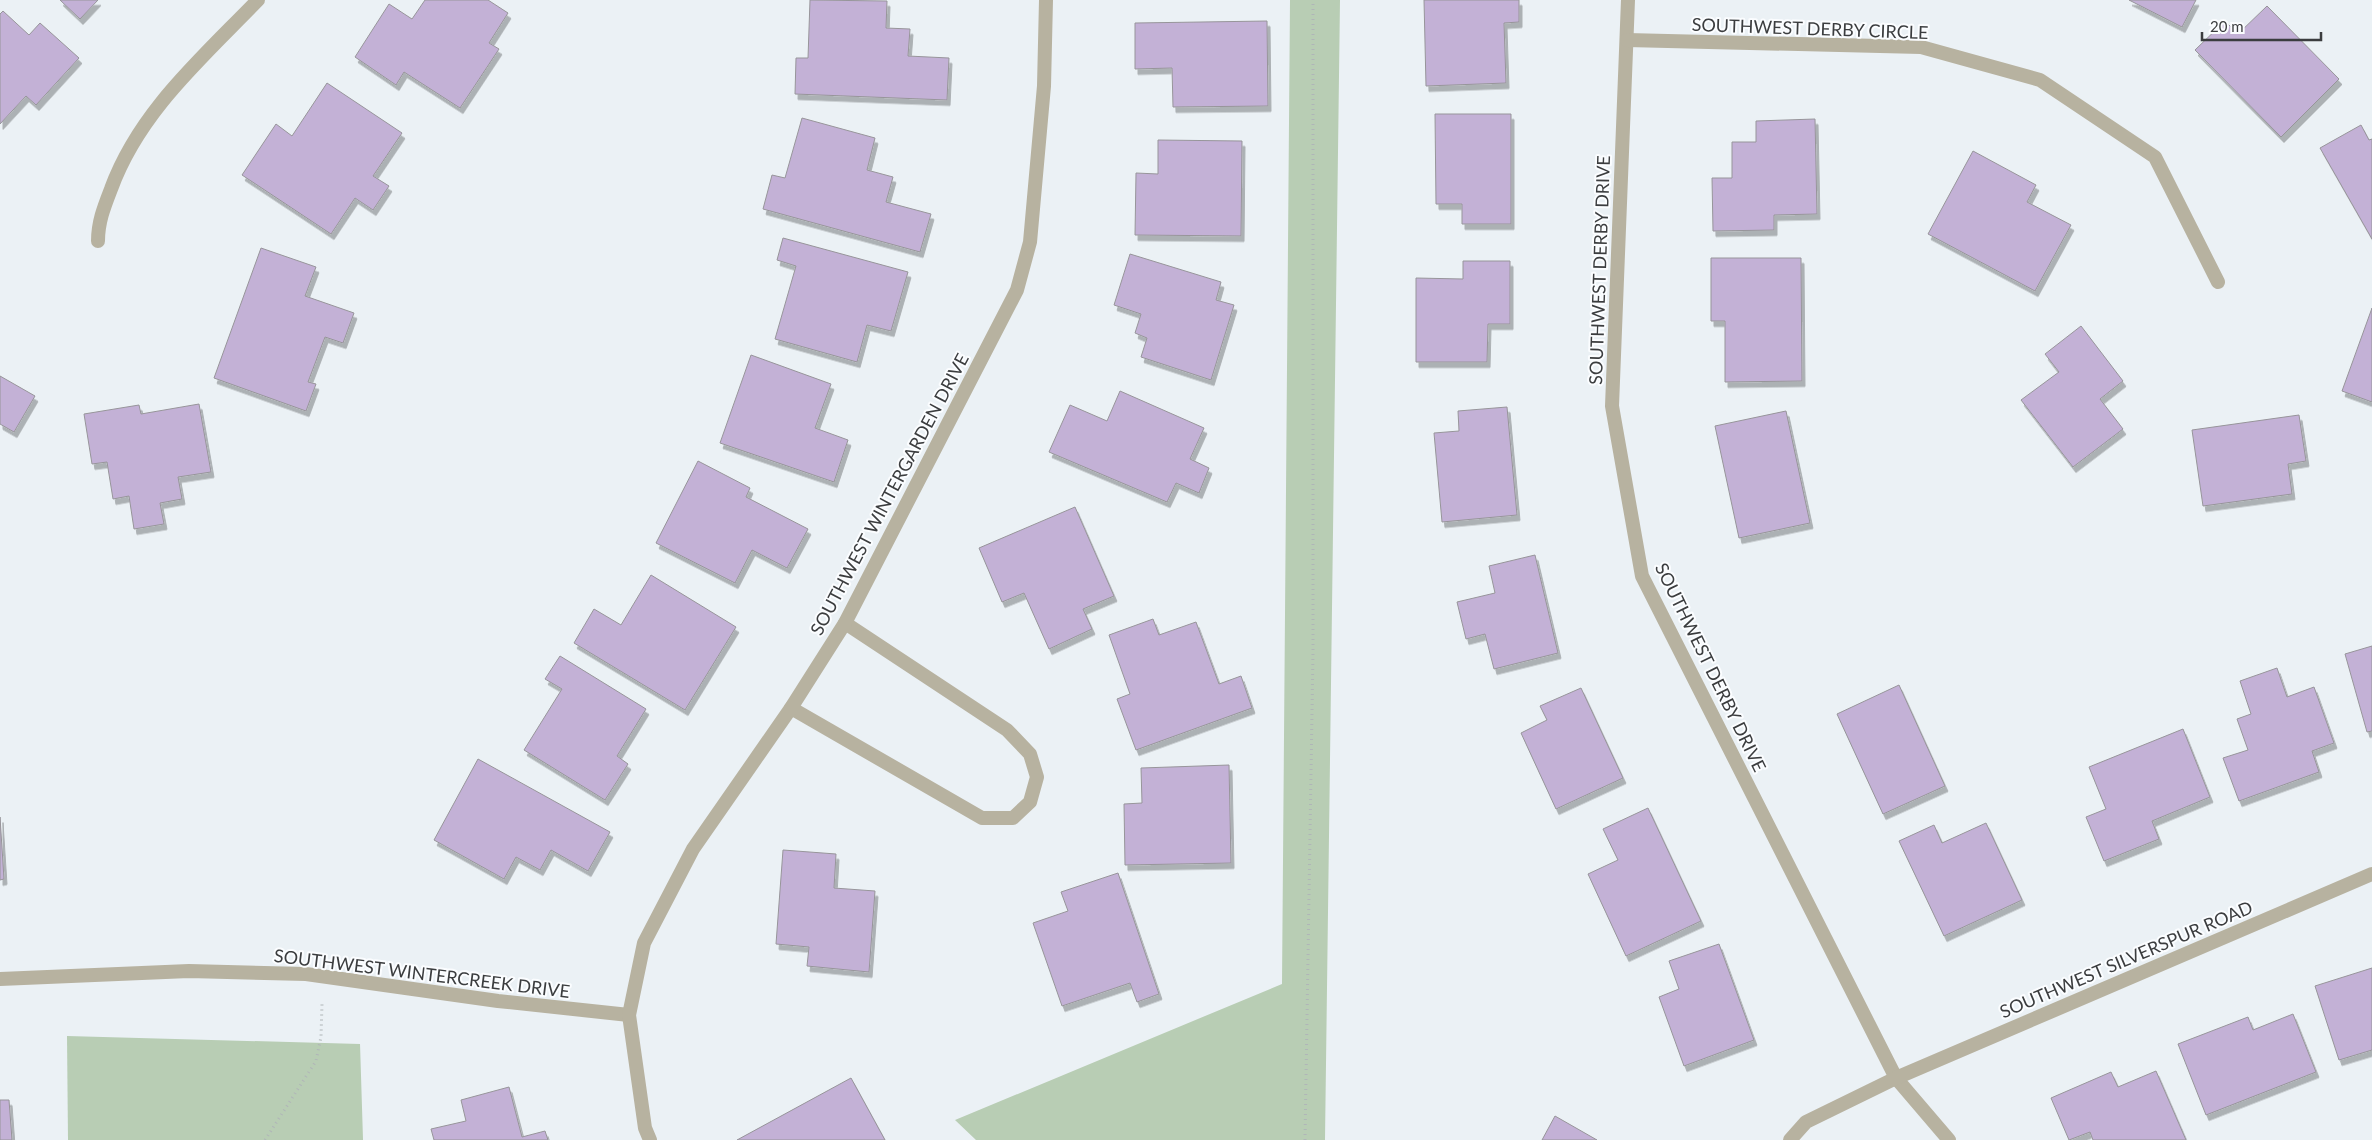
<svg xmlns="http://www.w3.org/2000/svg" width="2372" height="1140" font-family="Lato,sans-serif">
<style>
.green{fill:#b8cdb4}
.building{fill:#c3b1d6;stroke:#97959a;filter:url(#shadow)}
.lines{fill:none;stroke-linecap:round;stroke-linejoin:round}
.path{stroke:#b0b5b8;stroke-width:3;stroke-dasharray:1 4;stroke-linecap:butt}
.minor{stroke:#b7b2a0;stroke-width:14}
.labels{text-anchor:middle;dominant-baseline:central;stroke-width:4;stroke-linejoin:round;paint-order:stroke}
.street-label{font-size:18px;fill:#3b3d3f;stroke:#fbfdff}
</style>
<defs>
<filter id="shadow"><feDropShadow dx="3" dy="5.5" stdDeviation="0" flood-color="#0004"/></filter>
</defs>
<rect width="100%" height="100%" fill="#ebf1f5"/>
<!-- green -->
<g class="green">
<polygon points="1290,0 1340,0 1325,1140 976,1140 955,1120 1282,984"/>
<polygon points="67,1036 360,1044 363,1140 68,1140"/>
</g>
<!-- building -->
<g class="building">
<polygon points="60,0 98,0 80,19"/>
<polygon points="425,0 488,0 508,13 489,43 499,49 460,108 404,72 396,85 355,57 389,4 412,19"/>
<polygon points="810,0 887,1 886,28 910,29 908,56 949,58 947,100 795,94 796,58 808,58"/>
<polygon points="1424,0 1519,0 1519,22 1504,23 1506,83 1426,86"/>
<polygon points="2129,0 2196,0 2182,27"/>
<polygon points="2267,6 2339,79 2281,137 2195,50 2225,21 2238,34"/>
<polygon points="3,11 29,35 40,23 79,58 36,105 26,96 0,124 0,14"/>
<polygon points="1267,21 1268,106 1173,107 1172,68 1135,69 1135,23"/>
<polygon points="327,83 402,133 373,176 389,186 373,210 355,198 331,234 242,175 276,124 292,136"/>
<polygon points="1435,114 1511,114 1511,224 1462,224 1462,204 1436,204"/>
<polygon points="802,118 875,138 867,170 893,177 886,202 931,214 920,252 763,209 772,175 785,178"/>
<polygon points="1815,119 1817,214 1774,215 1774,230 1713,231 1712,178 1732,178 1732,142 1756,142 1756,121"/>
<polygon points="2361,125 2369,140 2372,139 2372,239 2320,148"/>
<polygon points="1158,140 1242,141 1241,236 1135,235 1136,173 1158,174"/>
<polygon points="1973,151 2036,185 2027,202 2071,225 2035,291 1928,234"/>
<polygon points="783,238 908,272 891,331 867,325 857,362 775,339 796,266 777,260"/>
<polygon points="261,248 316,267 305,296 354,313 343,343 325,337 308,382 316,384 306,411 214,378"/>
<polygon points="1130,254 1221,282 1216,300 1234,305 1211,380 1141,357 1147,338 1135,333 1141,314 1114,305"/>
<polygon points="1711,258 1801,258 1802,381 1725,382 1725,321 1711,321"/>
<polygon points="1463,261 1510,261 1510,324 1488,324 1487,362 1416,362 1416,278 1463,279"/>
<polygon points="2372,308 2372,402 2342,391"/>
<polygon points="2081,326 2123,381 2100,399 2123,429 2073,467 2021,400 2059,372 2045,354"/>
<polygon points="751,355 831,384 815,428 848,440 834,482 720,443"/>
<polygon points="0,376 35,396 14,432 0,424"/>
<polygon points="1120,391 1204,428 1190,459 1209,468 1199,493 1176,483 1167,502 1049,452 1070,405 1107,421"/>
<polygon points="199,404 211,472 178,477 182,499 160,503 164,524 134,529 129,496 113,499 107,462 92,464 84,414 139,405 141,414"/>
<polygon points="1507,407 1517,515 1442,522 1434,433 1459,431 1458,411"/>
<polygon points="1786,411 1810,523 1739,538 1715,426"/>
<polygon points="2299,415 2306,461 2288,464 2292,494 2203,506 2192,430"/>
<polygon points="698,461 750,488 746,497 808,529 787,568 752,550 735,583 656,543"/>
<polygon points="1075,507 1114,596 1083,609 1092,629 1049,649 1024,593 1002,602 979,548"/>
<polygon points="1535,555 1558,653 1494,669 1485,634 1466,639 1457,602 1495,593 1489,566"/>
<polygon points="651,575 736,627 685,710 574,643 594,609 621,625"/>
<polygon points="1153,619 1159,635 1196,622 1219,684 1241,676 1252,708 1136,750 1117,699 1130,694 1109,635"/>
<polygon points="2372,646 2372,731 2367,732 2345,654"/>
<polygon points="560,656 646,709 617,756 628,764 605,800 524,750 562,689 545,679"/>
<polygon points="2277,668 2287,697 2314,687 2334,743 2312,751 2319,772 2239,801 2223,758 2248,750 2237,719 2251,714 2240,681"/>
<polygon points="1899,685 1945,786 1883,814 1837,714"/>
<polygon points="1581,688 1623,778 1556,809 1521,733 1547,720 1540,706"/>
<polygon points="2183,729 2210,797 2152,821 2159,839 2104,861 2086,817 2106,809 2089,767"/>
<polygon points="478,759 610,832 588,871 551,850 540,870 516,857 504,879 434,840"/>
<polygon points="1229,765 1231,863 1125,865 1124,804 1142,803 1141,768"/>
<polygon points="1648,808 1701,921 1626,956 1588,874 1618,860 1603,829"/>
<polygon points="0,817 4,879 0,880"/>
<polygon points="1986,823 2022,900 1944,936 1899,841 1934,825 1942,843"/>
<polygon points="783,850 836,854 834,888 875,891 869,972 807,966 809,947 776,944"/>
<polygon points="1118,873 1159,994 1137,1002 1130,983 1062,1006 1033,923 1068,911 1061,892"/>
<polygon points="1719,944 1754,1040 1684,1066 1659,997 1679,989 1669,961"/>
<polygon points="2372,968 2372,1050 2339,1060 2315,986"/>
<polygon points="2293,1014 2316,1072 2206,1115 2178,1044 2248,1017 2253,1030"/>
<polygon points="2156,1071 2186,1140 2093,1140 2090,1132 2069,1140 2051,1098 2111,1072 2118,1087"/>
<polygon points="851,1078 885,1140 737,1140"/>
<polygon points="509,1087 522,1137 545,1131 548,1140 434,1140 431,1129 466,1121 461,1100"/>
<polygon points="0,1100 9,1100 12,1140 0,1140"/>
<polygon points="1555,1116 1597,1140 1542,1140"/>
</g>
<g class="lines">
<!-- path -->
<g class="path">
<polyline points="265,1140 316,1061 321,1037 322,1004"/>
<polyline points="1305,1140 1313,652 1313,0"/>
</g>
<!-- minor -->
<g class="minor">
<polyline points="1628,0 1612,406 1642,576 1896,1078 1949,1140"/>
<polyline points="1627,40 1921,47 2040,80 2155,157 2218,282"/>
<path d="M98,241C98,222 104,207 111,189C139,112 202,58 258,0"/>
<polyline points="791,708 982,818 1013,818 1030,802 1037,777 1030,754 1007,730 845,623"/>
<polyline points="0,979 189,971 306,974 498,1001 629,1015"/>
<polyline points="650,1140 645,1128 629,1015 644,943 693,849 791,708 845,623 1017,290 1030,242 1044,86 1046,0"/>
<polyline points="1790,1140 1806,1122 1896,1078 2372,874"/>
</g>
</g>
<g class="labels">
<!-- street labels -->
<g class="street-label">
<text transform="translate(1810 28) rotate(2)">SOUTHWEST DERBY CIRCLE</text>
<text transform="translate(1599 270) rotate(-88)">SOUTHWEST DERBY DRIVE</text>
<text transform="translate(889 494) rotate(-62)">SOUTHWEST WINTERGARDEN DRIVE</text>
<text transform="translate(1711 667) rotate(64)">SOUTHWEST DERBY DRIVE</text>
<text transform="translate(2126 959) rotate(-23)">SOUTHWEST SILVERSPUR ROAD</text>
<text transform="translate(422 973) rotate(7)">SOUTHWEST WINTERCREEK DRIVE</text>
</g>
</g>
<!-- scale -->
<path d="M2202 32v8h119v-8" fill="none" stroke="#3b3d3f" stroke-width="2.5"/>
<text x="2210" y="32" font-size="15" fill="#3b3d3f" stroke="#fbfdff" stroke-width="4" paint-order="stroke">20 m</text>
</svg>
